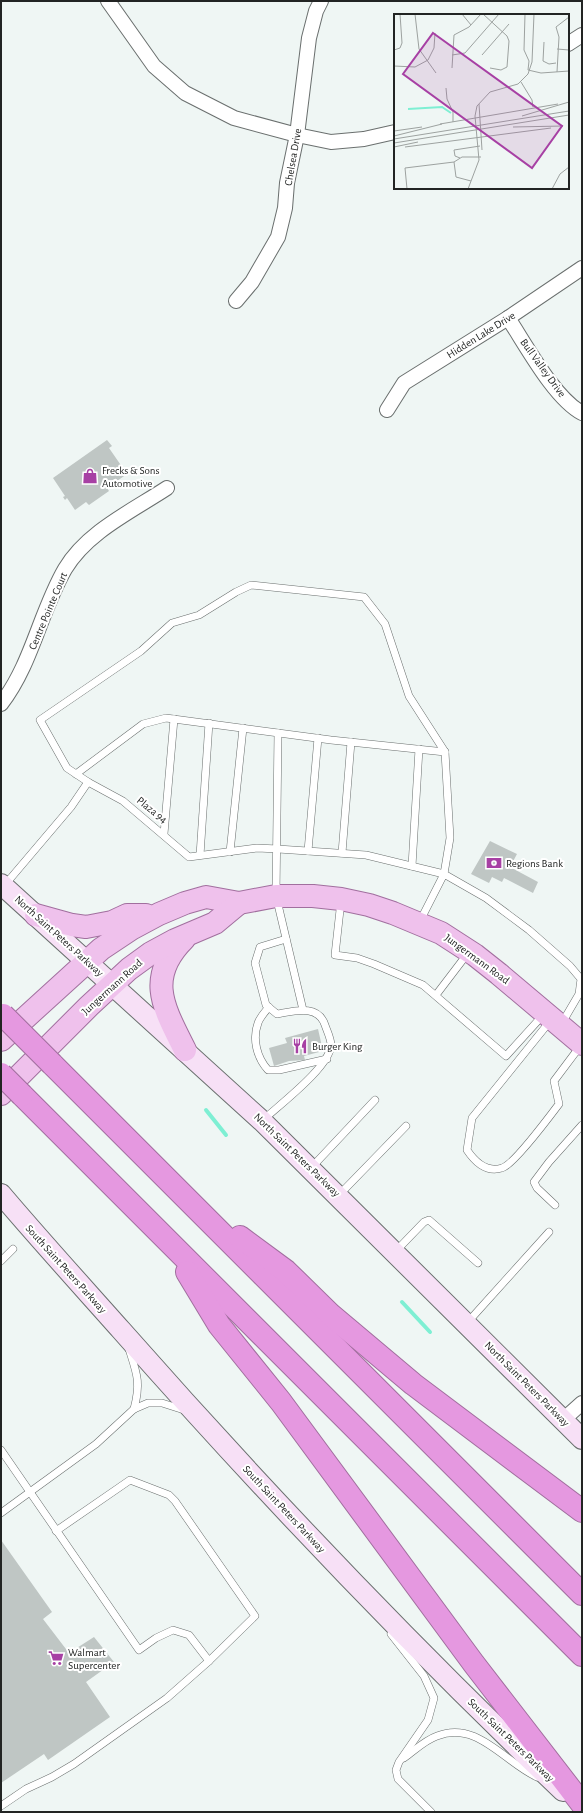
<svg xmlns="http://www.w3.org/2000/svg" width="583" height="1813" font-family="'Alegreya Sans',sans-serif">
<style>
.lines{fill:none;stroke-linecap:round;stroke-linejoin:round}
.stream{stroke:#7eefd3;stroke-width:4}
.building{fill:#bfc6c4}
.lane-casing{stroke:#6a6f6e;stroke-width:8}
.street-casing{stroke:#6a6f6e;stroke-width:16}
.secondary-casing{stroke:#6a6f6e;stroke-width:22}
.primary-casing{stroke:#a16f9e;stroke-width:24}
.highway-casing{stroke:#a16f9e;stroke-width:24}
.lane{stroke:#fff;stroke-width:7}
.street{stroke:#fff;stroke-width:14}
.secondary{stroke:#f7e0f6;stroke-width:20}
.primary{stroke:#efc1ec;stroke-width:22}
.highway{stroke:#e598e0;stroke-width:22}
.highway-bridge-casing{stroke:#a16f9e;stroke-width:24;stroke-linecap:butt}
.highway-bridge{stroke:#e598e0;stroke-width:22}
.labels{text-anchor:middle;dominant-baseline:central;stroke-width:4;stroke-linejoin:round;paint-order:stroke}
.street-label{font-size:11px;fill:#222423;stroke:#fff}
.poi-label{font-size:11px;fill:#222423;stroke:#fff;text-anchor:start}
.inset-river{fill:none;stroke:#7eefd3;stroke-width:2}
.inset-road{fill:none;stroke:#9da2a0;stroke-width:1}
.view{fill:#a740a4;fill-opacity:0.15;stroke:#a740a4;stroke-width:2}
.inset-edge{fill:none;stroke:#222423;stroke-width:2}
</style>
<rect width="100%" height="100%" fill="#eff6f4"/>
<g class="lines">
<!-- stream -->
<g class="stream">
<polyline points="206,1110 226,1135"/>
<polyline points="402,1302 430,1332"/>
</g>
</g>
<!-- building -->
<g class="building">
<polygon points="107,440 112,446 109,448 127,474 107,488 109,491 89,505 86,502 75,510 67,498 65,500 63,497 65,496 53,478"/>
<polygon points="490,841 517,854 510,867 538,882 533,893 504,878 502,882 492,877 489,883 471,874"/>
<polygon points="318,1029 323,1051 304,1056 305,1060 289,1061 274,1066 269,1048 287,1043 285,1038"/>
<polygon points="1,1540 52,1612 43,1619 69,1653 94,1637 114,1662 86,1682 110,1717 48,1760 44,1754 1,1783"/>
</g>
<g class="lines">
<defs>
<g id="lane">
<polyline points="278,733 276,896 303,1010"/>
<polyline points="76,774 143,724 166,718 331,740 445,752"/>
<polyline points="164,834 174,719"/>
<polyline points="308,851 318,738"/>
<polyline points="230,852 243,728"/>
<polyline points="342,853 351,742"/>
<polyline points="200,855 209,723"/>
<polyline points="412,866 419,749"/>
<polyline points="4,886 71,807 88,782"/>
<polyline points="341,901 335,955 357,958 374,964 423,985 506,1056 544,1014"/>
<polyline points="420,921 444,874 450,838 445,752 409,696 385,624 364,597 251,585 236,592 199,615 172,623 141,651 40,720 67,768 88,782 123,801 189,857 257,848 278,849 366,855 444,874 486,898 529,930 570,966 581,979 579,994 562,1023"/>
<polyline points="436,995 468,953"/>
<path d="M269,1007C265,1012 260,1017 258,1023C252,1039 257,1058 268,1070H279L327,1059"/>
<path d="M551,1020L472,1118L467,1150C475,1162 486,1173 502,1168C513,1165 550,1116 559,1104L554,1081L581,1045"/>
<path d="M262,1121C279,1105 330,1067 331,1045C331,1039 327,1031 325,1025C318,1004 295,1011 277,1014L266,1005L255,963L260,947L286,939"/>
<polyline points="311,1168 375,1100"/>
<polyline points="339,1195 406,1126"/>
<polyline points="555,1205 537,1188 534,1182 549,1162 582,1125"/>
<polyline points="395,1252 424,1222 429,1220 478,1263"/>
<polyline points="1,1261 13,1249"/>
<polyline points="467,1323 549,1232"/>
<path d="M129,1349C137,1374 141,1382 134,1409"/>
<polyline points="1,1450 139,1650 156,1638 173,1630 189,1635 209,1661"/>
<polyline points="1,1513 96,1444 134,1409 148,1403 162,1403 184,1410"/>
<polyline points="391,1634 424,1676 434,1698 428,1720 399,1762 396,1770 398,1779 431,1812"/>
<path d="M404,1758C414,1751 425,1740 437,1736C477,1720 504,1762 537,1777"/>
<polyline points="1,1806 26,1789 52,1777 74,1764 167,1698 209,1661 255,1616 175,1501 169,1495 130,1480 56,1531"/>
</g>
<g id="street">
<polyline points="108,1 154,66 185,93 234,118 297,135 331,142 364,139 395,132"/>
<polyline points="568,44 582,35"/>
<polyline points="236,301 252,282 278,237 285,208 287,183 297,135 309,38 316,11 321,1"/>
<path d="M508,318C526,345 554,398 582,413"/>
<polyline points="387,410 404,383 508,318 582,268"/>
<path d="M1,704C32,664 40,612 65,569C87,532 132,511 167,488"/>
<polyline points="563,1420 582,1403"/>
</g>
<g id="secondary">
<polyline points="1,884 262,1121 582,1439"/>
<path d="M1,1194C40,1240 81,1285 121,1330C262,1490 409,1644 563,1791"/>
</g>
<g id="primary">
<polyline points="36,915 72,925 86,927 112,922 127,915 146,915"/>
<path d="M184,939C145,978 164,1008 185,1050"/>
<polyline points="1,1040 101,949 131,929 159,914 185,903 206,897 239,903 276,896 313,896 341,899 369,905 393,913 441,933 475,955 499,974 582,1044"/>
<polyline points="1,1094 89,1006 129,969 151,953 175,940 215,923 239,903"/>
</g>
<g id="highway">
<polyline points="52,1064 582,1594"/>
<polyline points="22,1095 582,1655"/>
<polyline points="240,1237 286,1271 331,1315 413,1384 582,1511"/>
<polyline points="187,1272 219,1325 281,1402 474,1664 582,1804"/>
</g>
</defs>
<!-- lane casing -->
<use href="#lane" class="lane-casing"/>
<!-- street casing -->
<use href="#street" class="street-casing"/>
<!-- secondary casing -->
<use href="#secondary" class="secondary-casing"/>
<!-- primary casing -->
<use href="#primary" class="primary-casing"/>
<!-- highway casing -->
<use href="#highway" class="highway-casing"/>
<!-- lane -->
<use href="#lane" class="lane"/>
<!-- street -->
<use href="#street" class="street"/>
<!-- secondary -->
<use href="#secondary" class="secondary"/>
<!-- primary -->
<use href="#primary" class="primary"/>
<!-- highway -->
<use href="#highway" class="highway"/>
<defs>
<g id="highway-bridge">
<polyline points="3,1015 52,1064"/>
<polyline points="1,1074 22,1095"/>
</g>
</defs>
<!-- highway-bridge casing -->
<use href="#highway-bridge" class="highway-bridge-casing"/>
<!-- highway-bridge -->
<use href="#highway-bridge" class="highway-bridge"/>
</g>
<!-- icons -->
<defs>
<symbol id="shop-bare" viewBox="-9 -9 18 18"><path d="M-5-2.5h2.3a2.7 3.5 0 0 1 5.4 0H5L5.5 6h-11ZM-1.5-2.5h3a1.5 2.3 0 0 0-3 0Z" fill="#a740a4" stroke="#fff" stroke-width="2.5" paint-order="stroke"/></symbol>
<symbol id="bank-bare" viewBox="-9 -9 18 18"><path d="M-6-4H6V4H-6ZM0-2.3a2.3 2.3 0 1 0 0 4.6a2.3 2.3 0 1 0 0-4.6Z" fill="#a740a4" stroke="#fff" stroke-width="2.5" paint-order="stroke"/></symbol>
<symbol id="restaurant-bare" viewBox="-9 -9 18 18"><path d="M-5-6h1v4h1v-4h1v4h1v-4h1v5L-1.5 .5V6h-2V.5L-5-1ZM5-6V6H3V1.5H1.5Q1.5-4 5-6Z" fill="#a740a4" stroke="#fff" stroke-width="2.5" paint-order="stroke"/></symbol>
<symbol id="supermarket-bare" viewBox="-9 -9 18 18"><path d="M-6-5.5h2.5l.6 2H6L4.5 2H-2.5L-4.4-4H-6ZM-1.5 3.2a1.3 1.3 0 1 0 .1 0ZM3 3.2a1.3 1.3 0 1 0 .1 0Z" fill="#a740a4" stroke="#fff" stroke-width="2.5" paint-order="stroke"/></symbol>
</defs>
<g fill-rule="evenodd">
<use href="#shop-bare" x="79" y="465" width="22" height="22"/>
<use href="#bank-bare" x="483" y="852" width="22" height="22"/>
<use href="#restaurant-bare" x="289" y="1035" width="22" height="22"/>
<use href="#supermarket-bare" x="45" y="1647" width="22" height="22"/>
</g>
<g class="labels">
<!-- street labels -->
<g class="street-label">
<text transform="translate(293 157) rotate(-80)">Chelsea Drive</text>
<text transform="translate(481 335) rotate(-32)">Hidden Lake Drive</text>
<text transform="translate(543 368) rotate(54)">Bull Valley Drive</text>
<text transform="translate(48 611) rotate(-67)">Centre Pointe Court</text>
<text transform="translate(152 810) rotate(39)">Plaza 94</text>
<text transform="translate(59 936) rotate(42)">North Saint Peters Parkway</text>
<text transform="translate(477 959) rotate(36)">Jungermann Road</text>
<text transform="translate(112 987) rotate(-42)">Jungermann Road</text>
<text transform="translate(297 1155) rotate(44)">North Saint Peters Parkway</text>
<text transform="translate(66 1269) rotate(48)">South Saint Peters Parkway</text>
<text transform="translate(527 1384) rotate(45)">North Saint Peters Parkway</text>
<text transform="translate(284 1509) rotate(47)">South Saint Peters Parkway</text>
<text transform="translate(511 1740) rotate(44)">South Saint Peters Parkway</text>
</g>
<!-- poi labels -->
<g class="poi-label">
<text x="102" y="470">Frecks &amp; Sons<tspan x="102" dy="13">Automotive</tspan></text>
<text x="506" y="863">Regions Bank</text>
<text x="312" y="1046">Burger King</text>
<text x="68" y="1652">Walmart<tspan x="68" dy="13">Supercenter</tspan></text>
</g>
</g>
<!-- overview -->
<g transform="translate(394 14)">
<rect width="175" height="175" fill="#eff6f4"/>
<path class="inset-river" d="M14,95L48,93L57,99"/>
<path class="inset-road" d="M21,0L25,35L42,59M68,0L77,11M89,0L113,22L115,27L113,53L107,56L96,54M131,0L130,36L135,47L134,56L147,59L175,57M150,28L149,47L155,50L162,49M163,35L175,36M0,36L6,34L8,29L6,0M58,41L71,39L105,0M88,41L115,10M0,52L21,53L34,46L40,34L41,19M58,54L60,21L75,13L87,0M163,58L165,23L162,13L175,3M127,68L138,86L139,93M52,74L53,85L59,98V108M85,90L88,136M128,102L175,88M46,110L164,90M119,113L169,112M0,117L28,113M0,122L48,110M0,125L175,97M0,129L175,101M0,133L24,128M11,133L157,114M66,144L61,142L60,136L86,132M85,146L81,102L83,92L96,78L124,70L134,60L138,48L140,0M77,167L62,163L60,148L68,143H87M13,175L11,154L60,148M74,175L85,146M158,175L166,160L175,153"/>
<path class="view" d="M39,19L168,112L138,154L9,60Z"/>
<rect width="175" height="175" class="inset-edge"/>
</g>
<!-- border -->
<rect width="583" height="1813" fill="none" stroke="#222423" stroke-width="4"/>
</svg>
